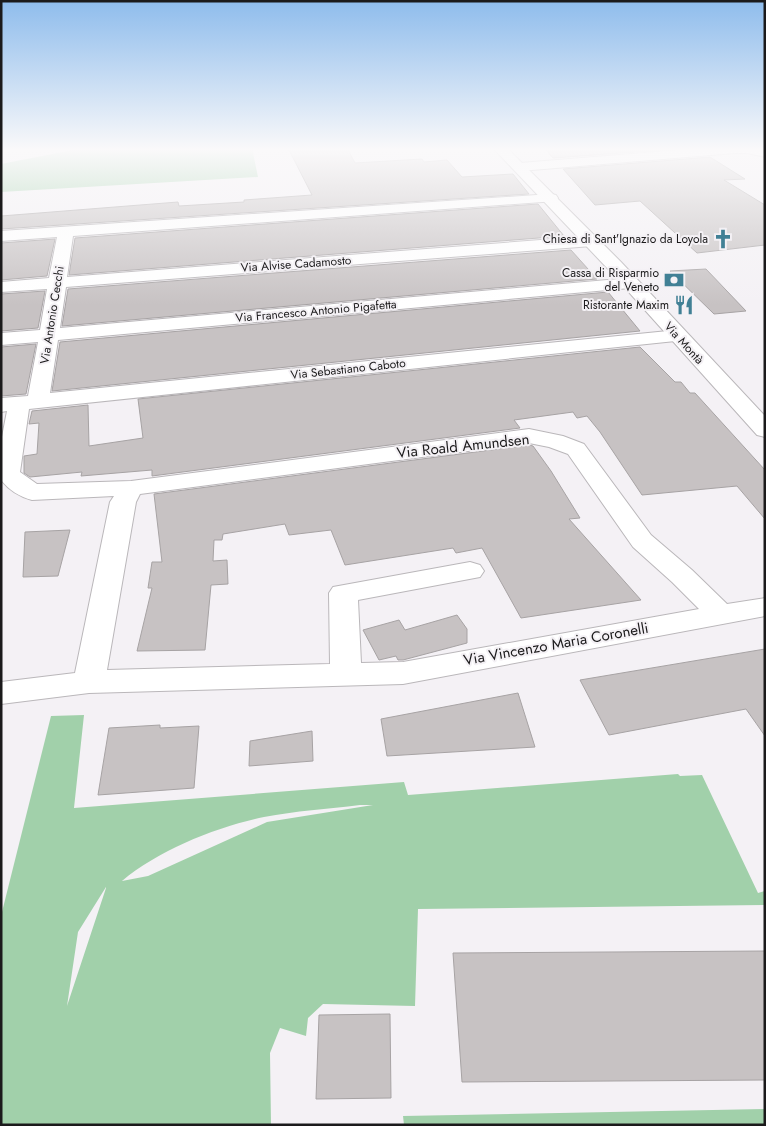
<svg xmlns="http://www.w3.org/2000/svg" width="766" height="1126" font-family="Jost,sans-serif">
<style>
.green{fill:#a1d0aa;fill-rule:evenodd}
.building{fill:#c7c2c3;stroke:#a7a3a4}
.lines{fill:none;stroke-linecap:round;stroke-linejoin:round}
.minor-casing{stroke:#bab7ba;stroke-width:2}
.secondary-casing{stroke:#bab7ba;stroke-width:2}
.minor{fill:#fff;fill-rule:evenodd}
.secondary{fill:#fff;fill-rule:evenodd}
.labels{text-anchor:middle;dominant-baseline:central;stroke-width:4;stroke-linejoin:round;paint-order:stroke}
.far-poi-label{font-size:12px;fill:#1b1a1b;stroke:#f4f1f5;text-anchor:end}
.far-street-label{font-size:12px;fill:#1b1a1b;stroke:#f4f1f5}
.street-label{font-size:15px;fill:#1b1a1b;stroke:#f4f1f5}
</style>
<rect width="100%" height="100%" fill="#f4f1f5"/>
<!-- green -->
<g class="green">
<polygon points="83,148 252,148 258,177 1,192 1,164"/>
<path d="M84,715L74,808L404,782L408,795L678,774L680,776L702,775L758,893L765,891V905L418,909L415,1006L323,1004L308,1018L306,1036L280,1028L270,1053L271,1125H1V916L51,716ZM360,805H373L267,822L148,876L122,881C159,850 216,827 264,817C295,811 328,809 360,805ZM106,887V888L67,1006L78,932Z"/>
<polygon points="765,1109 765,1125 404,1125 403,1116"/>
</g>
<!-- building -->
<g class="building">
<polygon points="288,148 347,148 355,163 422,159 424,162 447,160 462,177 513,174 529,194 1,229 1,216 178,202 179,206 244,202 244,200 312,195"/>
<polygon points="544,148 688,148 553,158"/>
<polygon points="710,157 745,179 724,180 765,205 765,245 697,253 640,201 595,205 563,169"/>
<polygon points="538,204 564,236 69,275 75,238"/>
<polygon points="55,239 47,276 1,280 1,243"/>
<polygon points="571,250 597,279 62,326 68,289"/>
<polygon points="706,269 746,311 714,314 670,271"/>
<polygon points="45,291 38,328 1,331 1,294"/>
<polygon points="608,292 640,331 52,391 60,342"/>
<polygon points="36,344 26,394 1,396 1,347"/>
<polygon points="640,347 675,382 681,382 690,393 695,393 765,470 765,519 737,486 642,495 600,432 587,416 577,418 573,412 514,420 520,428 152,476 152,470 81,476 82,472 30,477 24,473 24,456 37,454 39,423 29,424 32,411 88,405 89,446 143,438 138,399"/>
<polygon points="529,445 533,446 551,471 580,518 569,519 641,600 521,618 482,548 456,553 453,548 345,565 331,530 289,535 285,524 223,534 222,540 214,540 213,561 227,560 228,584 211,585 205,650 137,651 152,588 148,588 152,562 162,562 154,494"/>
<polygon points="70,530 58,576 23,577 25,532"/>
<polygon points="457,615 467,629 467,643 403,660 398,660 396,656 379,660 363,630 399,620 405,630"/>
<polygon points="765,649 765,736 746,709 609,735 580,680"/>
<polygon points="518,693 535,747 387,756 381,719"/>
<polygon points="160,725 160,728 199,726 194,788 98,795 109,728"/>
<polygon points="312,731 313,761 249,766 250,741"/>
<polygon points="765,951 765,1080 462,1082 453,953"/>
<polygon points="390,1014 391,1098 316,1099 319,1015"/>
</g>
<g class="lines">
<defs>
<g id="minor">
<polygon points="705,148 758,148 765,149 765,157 747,153 735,153 520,171 513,167 520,163"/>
<path d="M551,194L556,195L558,198L556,201L73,236L67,277L592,236L598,238L600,241L598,244L592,246L66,287L60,328L630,278L636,279L639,283L636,287L630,288L58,340L50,393L678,330L685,332L688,336L685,340L29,409L20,472L37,484L131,481L529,429L563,436L584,444L651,535L692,570L727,604L765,598V616L403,684L89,693L1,704V682L75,673L110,502L114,496L32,500C20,497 9,490 1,480V442L7,411L1,412V398L28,396L38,342L1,345V333L40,330L47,289L1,292V282L49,278L57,237L1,241V231ZM529,443L549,447L568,454L633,547L672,582L699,609L403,662L361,663L358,600L480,577L484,571L480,565L470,562L333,587L329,593L330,664L107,670L136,502L140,494Z"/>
</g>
<polygon id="secondary" points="493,148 507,148 621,262 765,416 765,437 757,435 609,270"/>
</defs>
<!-- minor casing -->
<use href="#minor" class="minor-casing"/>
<!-- secondary casing -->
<use href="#secondary" class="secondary-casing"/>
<!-- minor -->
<use href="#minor" class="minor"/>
<!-- secondary -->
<use href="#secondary" class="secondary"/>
</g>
<!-- sky -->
<linearGradient id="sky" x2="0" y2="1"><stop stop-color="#8ebcec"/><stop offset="0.49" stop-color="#faf9fa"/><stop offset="1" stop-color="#faf9fa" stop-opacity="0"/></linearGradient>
<rect width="766" height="305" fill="url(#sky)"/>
<!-- icons -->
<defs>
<symbol id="church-bare" viewBox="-9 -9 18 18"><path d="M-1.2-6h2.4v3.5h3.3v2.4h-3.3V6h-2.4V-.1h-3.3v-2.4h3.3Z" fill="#418095" stroke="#f4f1f5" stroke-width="2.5" paint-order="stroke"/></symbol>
<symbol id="bank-bare" viewBox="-9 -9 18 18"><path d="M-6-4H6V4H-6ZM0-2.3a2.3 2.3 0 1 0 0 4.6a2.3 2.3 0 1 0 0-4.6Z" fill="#418095" stroke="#f4f1f5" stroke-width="2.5" paint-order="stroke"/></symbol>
<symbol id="restaurant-bare" viewBox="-9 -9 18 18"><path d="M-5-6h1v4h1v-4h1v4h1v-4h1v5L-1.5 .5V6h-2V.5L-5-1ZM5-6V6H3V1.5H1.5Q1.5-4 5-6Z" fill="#418095" stroke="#f4f1f5" stroke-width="2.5" paint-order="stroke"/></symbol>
</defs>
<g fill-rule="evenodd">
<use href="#church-bare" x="709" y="225" width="28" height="28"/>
<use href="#bank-bare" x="660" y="266" width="28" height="28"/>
<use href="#restaurant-bare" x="670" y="291" width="28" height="28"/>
</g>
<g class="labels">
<!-- far-poi labels -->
<g class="far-poi-label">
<text x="708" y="239">Chiesa di Sant'Ignazio da Loyola</text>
<text x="659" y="273">Cassa di Risparmio<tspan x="659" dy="14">del Veneto</tspan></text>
<text x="669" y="305">Ristorante Maxim</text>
</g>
<!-- far-street labels -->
<g class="far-street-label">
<text transform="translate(296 264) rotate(-4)">Via Alvise Cadamosto</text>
<text transform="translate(316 311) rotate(-5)">Via Francesco Antonio Pigafetta</text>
<text transform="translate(52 315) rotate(-81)">Via Antonio Cecchi</text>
<text transform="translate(684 343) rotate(48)">Via Montà</text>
<text transform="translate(348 369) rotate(-6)">Via Sebastiano Caboto</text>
</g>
<!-- street labels -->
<g class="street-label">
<text transform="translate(463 446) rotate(-6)">Via Roald Amundsen</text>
<text transform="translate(556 644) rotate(-10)">Via Vincenzo Maria Coronelli</text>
</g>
</g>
<!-- border -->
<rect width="766" height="1126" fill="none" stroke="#1b1a1b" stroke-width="5"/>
</svg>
